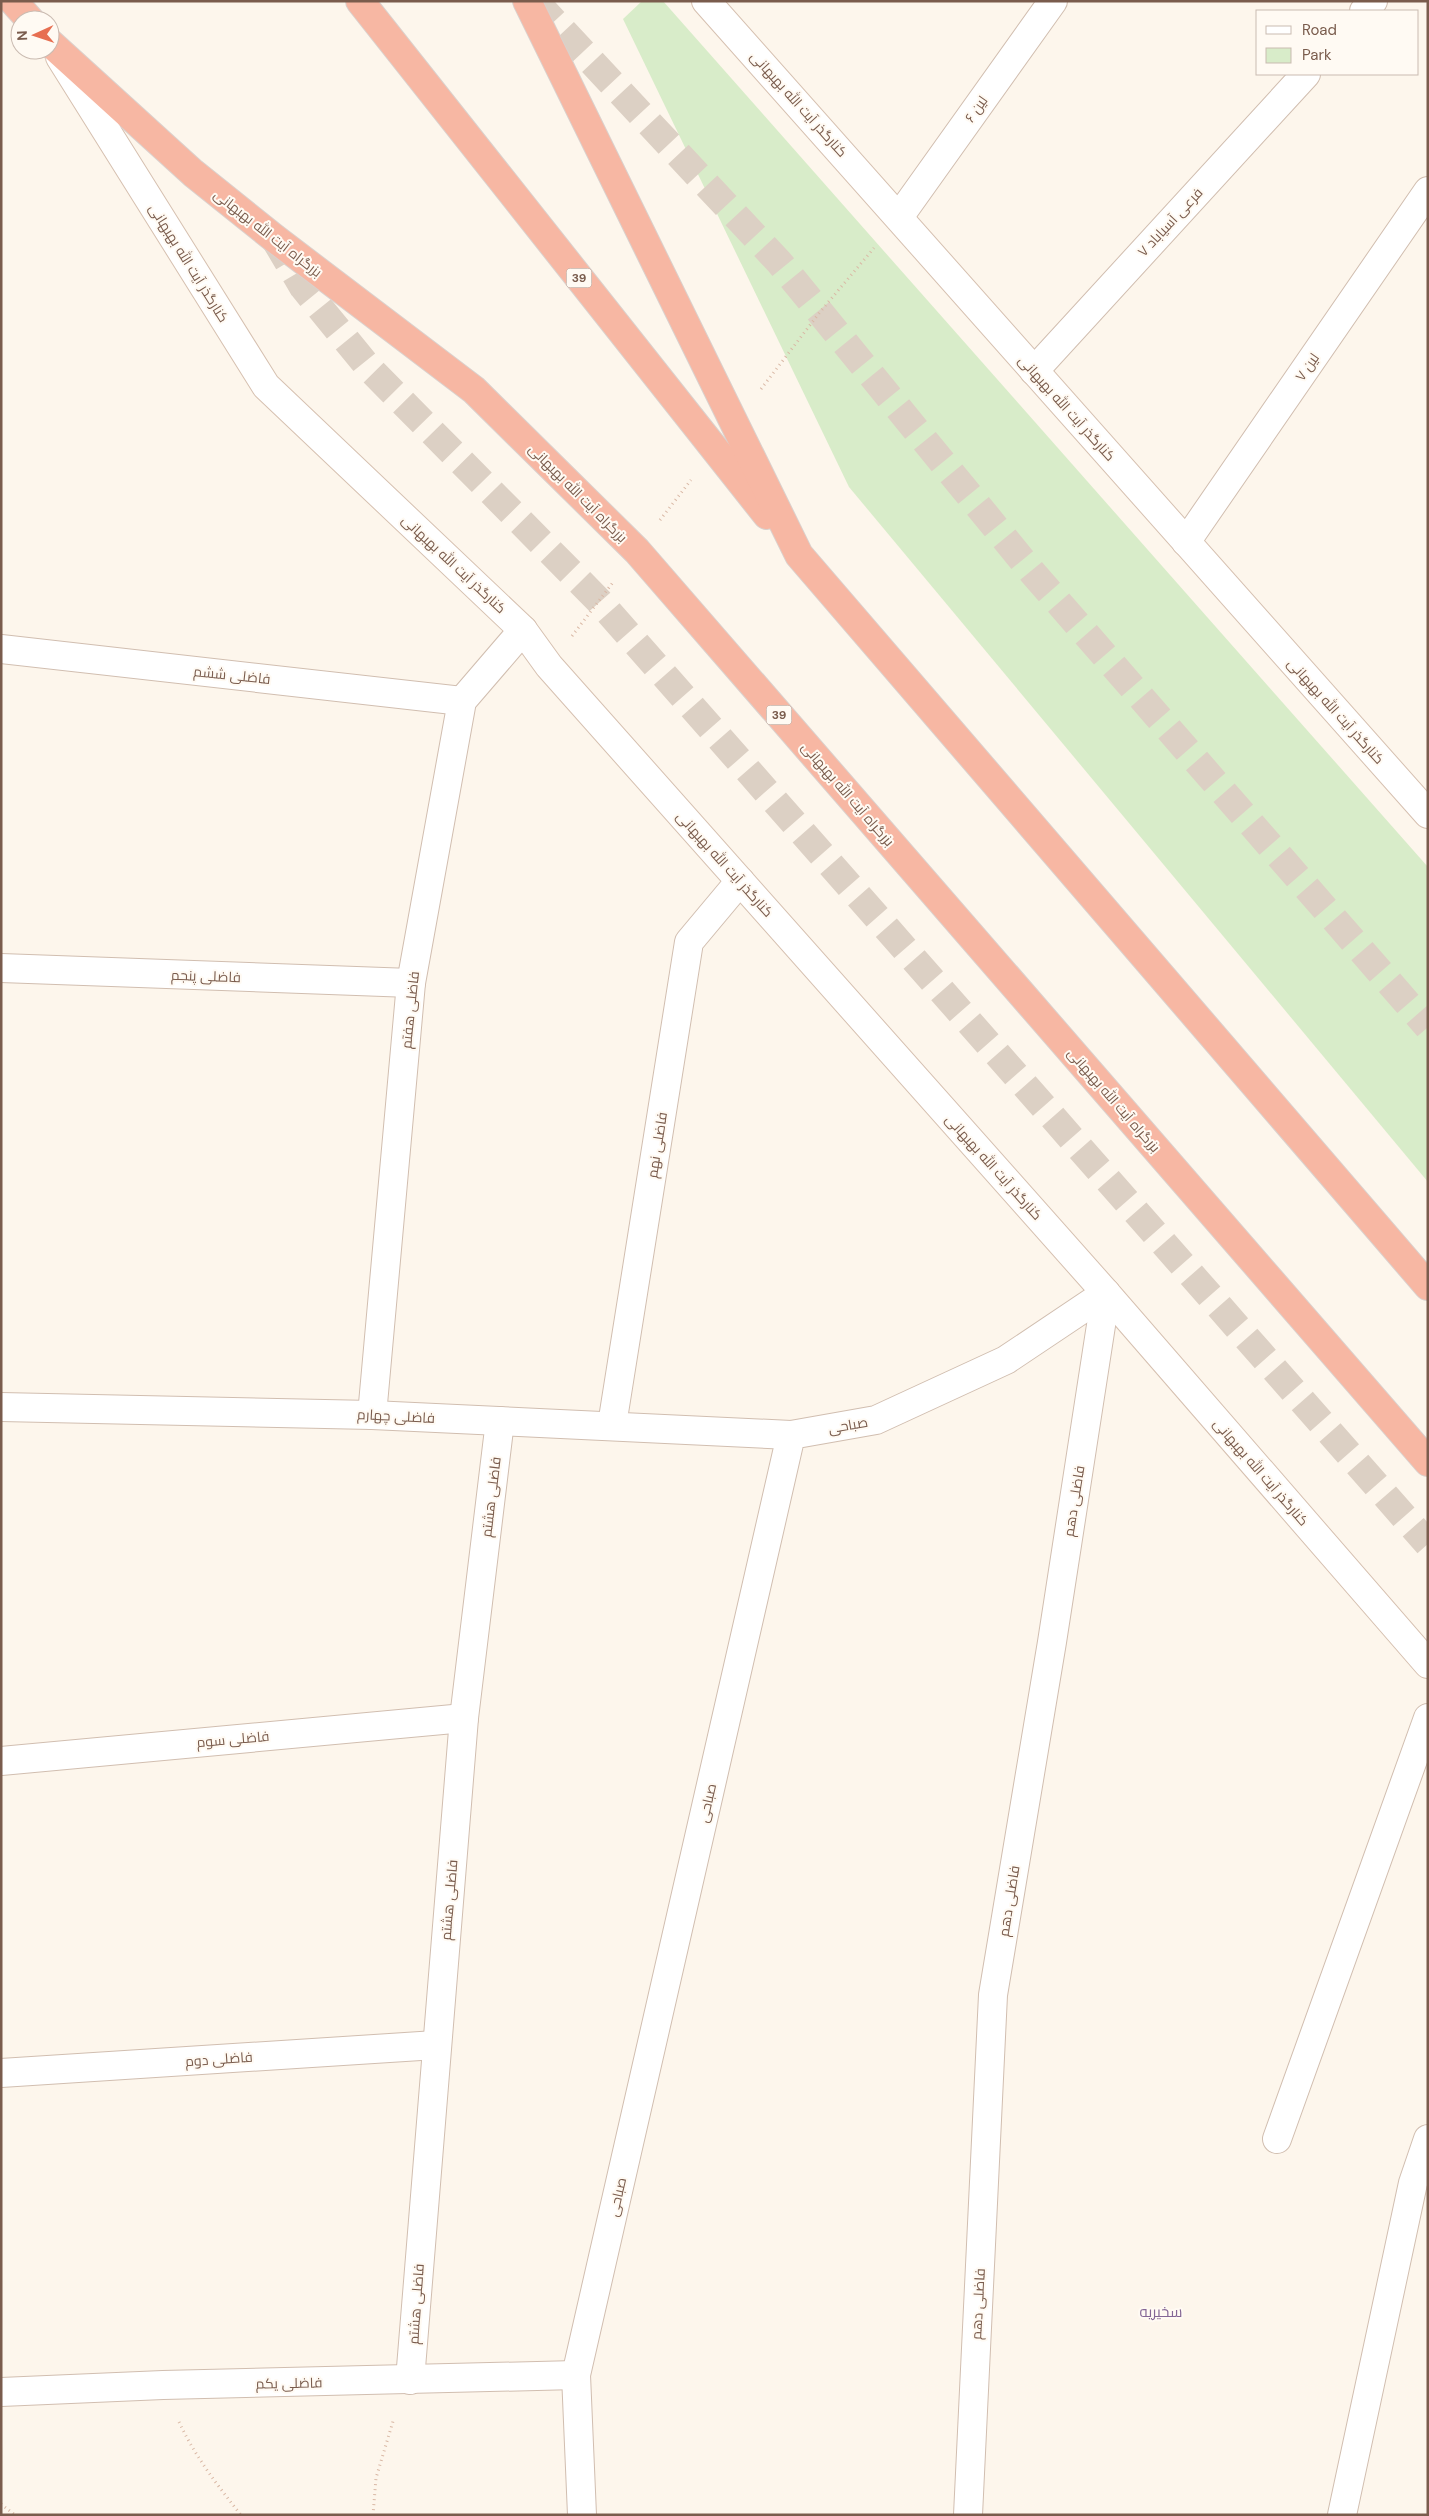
<svg xmlns="http://www.w3.org/2000/svg" width="1429" height="2516" font-family="'DM Sans',Cairo,sans-serif">
<style>
.green{fill:#d8ecc9}
.lines{fill:none;stroke-linecap:round;stroke-linejoin:round}
.highway-tunnel{stroke:#dcd0c4;stroke-width:28;stroke-dasharray:28 14;stroke-linecap:butt}
.street-casing{stroke:#d1beb0;stroke-width:30}
.secondary-casing{stroke:#d6c0b0;stroke-width:30}
.highway-casing{stroke:#dad1cd;stroke-width:30}
.path{stroke:#d9b8a5;stroke-width:3;stroke-dasharray:1 4;stroke-linecap:butt}
.street{stroke:#fff;stroke-width:28}
.secondary{stroke:#fff;stroke-width:28}
.highway{stroke:#f7b7a3;stroke-width:28}
.labels{text-anchor:middle;dominant-baseline:central;stroke-width:4;stroke-linejoin:round;paint-order:stroke}
.shield{fill:#fffaf3;stroke:#a28b7f;stroke-width:1}
.shield-label{font-size:12px;font-weight:bold;fill:#7a5c4d}
.street-label{font-size:14px;fill:#7a5c4d;stroke:#fffaf3}
.neighbourhood-label{font-size:15px;fill:#846695;stroke:#fffaf3}
</style>
<rect width="100%" height="100%" fill="#fdf6ec"/>
<!-- green -->
<polygon class="green" points="642,1 663,1 1428,867 1428,1182 849,487 623,19"/>
<g class="lines">
<!-- highway-tunnel -->
<g class="highway-tunnel">
<polyline points="535,1 779,262 1032,572 1428,1027"/>
<polyline points="274,238 303,287 369,368 599,601 1428,1544"/>
</g>
<defs>
<g id="street">
<polyline points="1364,11 1373,1"/>
<polyline points="899,217 1053,1"/>
<polyline points="1034,371 1306,74"/>
<polyline points="1186,542 1428,191"/>
<polyline points="1,649 462,701"/>
<polyline points="1,968 411,983"/>
<polyline points="1,1407 372,1415 791,1435"/>
<polyline points="372,1415 411,983 462,701 523,630"/>
<polyline points="612,1425 689,942 740,881"/>
<polyline points="1,1761 464,1718"/>
<polyline points="1,2073 436,2045"/>
<polyline points="1277,2139 1428,1718"/>
<polyline points="410,2380 464,1718 500,1421"/>
<polyline points="1,2392 163,2385 576,2375"/>
<polyline points="582,2515 576,2375 791,1435 876,1420 1006,1360 1106,1293"/>
<polyline points="968,2515 993,1995 1052,1642 1106,1293"/>
<polyline points="1342,2515 1413,2183 1428,2139"/>
</g>
<g id="secondary">
<polyline points="706,1 1428,814"/>
<polyline points="60,57 266,386 523,630 549,666 1106,1293 1428,1664"/>
</g>
<g id="highway">
<polyline points="13,1 30,20"/>
<polyline points="360,1 767,515"/>
<polyline points="527,1 799,555 1428,1286"/>
<polyline points="50,43 193,173 274,238 474,390 637,551 1428,1462"/>
</g>
</defs>
<!-- street casing -->
<use href="#street" class="street-casing"/>
<!-- secondary casing -->
<use href="#secondary" class="secondary-casing"/>
<!-- highway casing -->
<use href="#highway" class="highway-casing"/>
<!-- path -->
<g class="path">
<polyline points="761,389 820,312 874,248"/>
<polyline points="660,520 691,480"/>
<polyline points="572,636 614,581"/>
<path d="M179,2422C195,2456 217,2485 241,2515"/>
<polyline points="1,2504 15,2515"/>
<polyline points="373,2515 376,2478 394,2418"/>
</g>
<!-- street -->
<use href="#street" class="street"/>
<!-- secondary -->
<use href="#secondary" class="secondary"/>
<!-- highway -->
<use href="#highway" class="highway"/>
</g>
<g class="labels">
<!-- shield labels -->
<g class="shield">
<rect x="566.5" y="268.5" width="25" height="19" rx="4"/>
<rect x="766.5" y="705.5" width="25" height="19" rx="4"/>
</g>
<g class="shield-label">
<text x="579" y="278">39</text>
<text x="779" y="715">39</text>
</g>
<!-- street labels -->
<g class="street-label">
<text transform="translate(799 104) rotate(48)">کنارگذر آیت الله بهبهانی</text>
<text transform="translate(976 109) rotate(-55)">لین ۶</text>
<text transform="translate(1170 222) rotate(-47)">۷ فرعی آسیاباد</text>
<text transform="translate(268 233) rotate(38)">بزرگراه آیت الله بهبهانی</text>
<text transform="translate(189 263) rotate(58)">کنارگذر آیت الله بهبهانی</text>
<text transform="translate(1307 367) rotate(-55)">لین ۷</text>
<text transform="translate(1067 408) rotate(48)">کنارگذر آیت الله بهبهانی</text>
<text transform="translate(578 493) rotate(45)">بزرگراه آیت الله بهبهانی</text>
<text transform="translate(454 564) rotate(43)">کنارگذر آیت الله بهبهانی</text>
<text transform="translate(232 675) rotate(6)">فاضلی ششم</text>
<text transform="translate(1336 711) rotate(48)">کنارگذر آیت الله بهبهانی</text>
<text transform="translate(848 794) rotate(49)">بزرگراه آیت الله بهبهانی</text>
<text transform="translate(725 864) rotate(48)">کنارگذر آیت الله بهبهانی</text>
<text transform="translate(206 976) rotate(2)">فاضلی پنجم</text>
<text transform="translate(410 1010) rotate(-84)">فاضلی هفتم</text>
<text transform="translate(1114 1100) rotate(49)">بزرگراه آیت الله بهبهانی</text>
<text transform="translate(657 1145) rotate(-81)">فاضلی نهم</text>
<text transform="translate(994 1167) rotate(48)">کنارگذر آیت الله بهبهانی</text>
<text transform="translate(396 1416) rotate(3)">فاضلی چهارم</text>
<text transform="translate(848 1425) rotate(-10)">صباحی</text>
<text transform="translate(1261 1472) rotate(49)">کنارگذر آیت الله بهبهانی</text>
<text transform="translate(491 1497) rotate(-83)">فاضلی هشتم</text>
<text transform="translate(1074 1501) rotate(-81)">فاضلی دهم</text>
<text transform="translate(233 1739) rotate(-5)">فاضلی سوم</text>
<text transform="translate(707 1803) rotate(-77)">صباحی</text>
<text transform="translate(449 1900) rotate(-85)">فاضلی هشتم</text>
<text transform="translate(1009 1901) rotate(-81)">فاضلی دهم</text>
<text transform="translate(219 2059) rotate(-4)">فاضلی دوم</text>
<text transform="translate(617 2197) rotate(-77)">صباحی</text>
<text transform="translate(416 2304) rotate(-86)">فاضلی هشتم</text>
<text transform="translate(978 2304) rotate(-87)">فاضلی دهم</text>
<text transform="translate(289 2383) rotate(-1)">فاضلی یکم</text>
</g>
<!-- neighbourhood labels -->
<g class="neighbourhood-label">
<text x="1161" y="2312">سخیریه</text>
</g>
</g>
<!-- border -->
<rect width="1429" height="2516" fill="none" stroke="#7a5c4d" stroke-width="5"/>
<!-- legend -->
<rect x="1256" y="10" width="162" height="65" fill="#fffaf3" stroke="#cabbb1"/>
<rect x="1266" y="26" width="25" height="8" fill="#ffffff" stroke="#cabbb1"/>
<text x="1302" y="35" font-size="15" fill="#7a5c4d">Road</text>
<rect x="1266" y="48" width="25" height="15" fill="#d8ecc9" stroke="#cabbb1"/>
<text x="1302" y="60" font-size="15" fill="#7a5c4d">Park</text>
<!-- north arrow -->
<g transform="translate(35 35) rotate(267)"><circle r="24" fill="#fffaf3" stroke="#cabbb1"/>
<path d="M0-4L9 19L0 12L-9 19Z" fill="#e76f51"/>
<text y="-8" font-size="14" font-weight="bold" text-anchor="middle" fill="#7a5c4d">N</text>
</g>
</svg>
